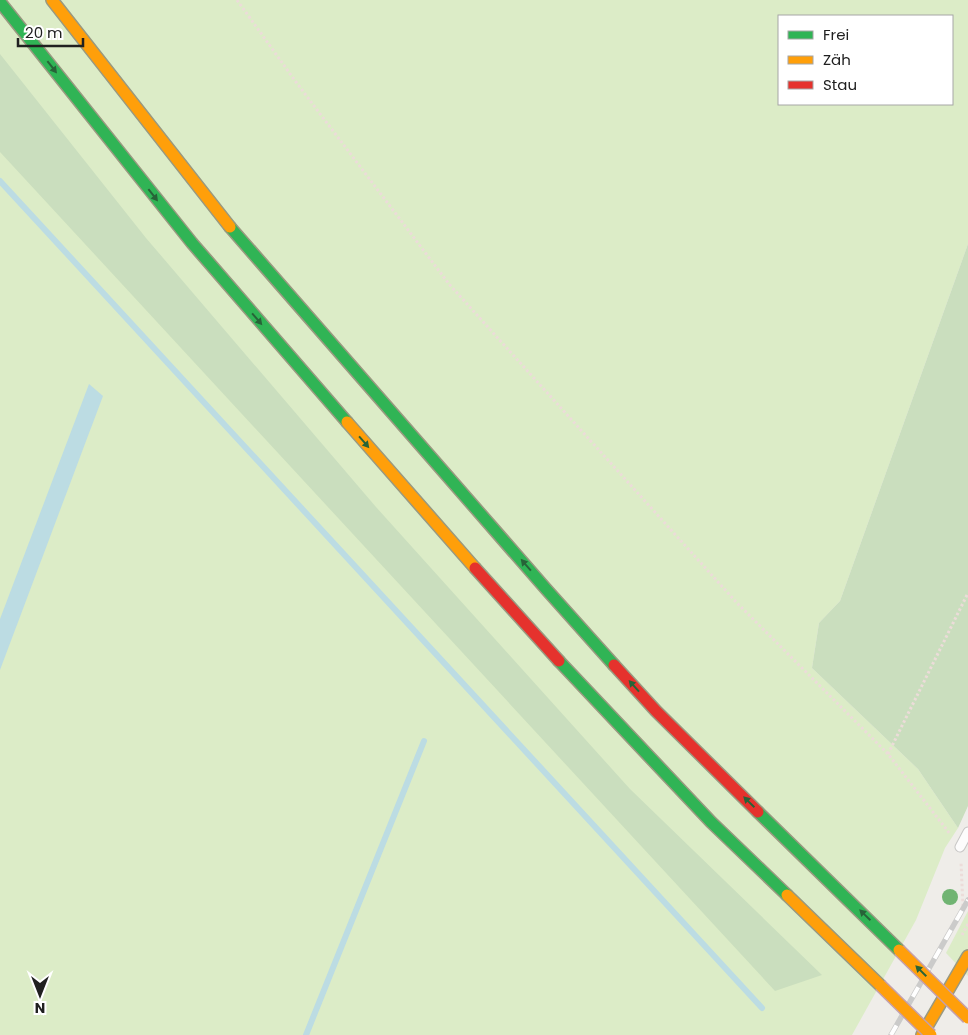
<svg xmlns="http://www.w3.org/2000/svg" width="968" height="1035" font-family="Poppins,sans-serif">
<style>
.grass{fill:#dcecc7;fill-rule:evenodd}
.forest{fill:#cadebe}
.water{fill:#bcdce3}
.lines{fill:none;stroke-linecap:round;stroke-linejoin:round}
.stream{stroke:#bcdce3;stroke-width:6}
.lane-casing{stroke:#c7c6c5;stroke-width:11}
.fast-casing{stroke:#999980;stroke-width:14}
.slow-casing{stroke:#999980;stroke-width:14}
.jam-casing{stroke:#999980;stroke-width:14}
.path{stroke:#ecdcd9;stroke-width:3;stroke-dasharray:2.5 2.5;stroke-linecap:butt}
.lane{stroke:#fdfcfc;stroke-width:9}
.fast{stroke:#30b455;stroke-width:11}
.slow{stroke:#ff9f0a;stroke-width:11}
.jam{stroke:#e5322d;stroke-width:11}
.rail-casing{stroke:#cbcbca;stroke-width:5.5}
.rail{stroke:#fff;stroke-width:4;stroke-dasharray:11;stroke-linecap:butt}
.slow-bridge-casing{stroke:#c59fab;stroke-width:14;stroke-linecap:butt}
.slow-bridge{stroke:#ff9f0a;stroke-width:11}
.tree{fill:#70b472}
.oneway{fill:#276338}
</style>
<rect width="100%" height="100%" fill="#efede9"/>
<!-- grass -->
<g class="grass">
<path d="M0,0H968V244L840,601L819,623L812,668L918,769L958,828L945,848L916,920L852,1035H0ZM779,16H952V104H779Z"/>
<polygon points="968,911 968,976 946,953"/>
</g>
<!-- forest -->
<g class="forest">
<polygon points="0,54 146,238 376,507 630,789 822,975 775,991 0,152"/>
<polygon points="968,244 968,806 958,828 918,769 812,668 819,623 840,601"/>
</g>
<!-- water -->
<polygon class="water" points="89,384 103,396 0,670 0,619"/>
<g class="lines">
<!-- stream -->
<g class="stream">
<polyline points="0,181 762,1008"/>
<polyline points="306,1035 424,741"/>
</g>
<defs>
<polyline id="lane" points="960,847 968,832"/>
<g id="fast">
<polyline points="0,2 192,243 347,422"/>
<polyline points="230,227 546,589 614,665"/>
<polyline points="559,661 711,822 787,895"/>
<polyline points="758,812 899,950"/>
</g>
<g id="slow">
<polyline points="52,0 230,227"/>
<polyline points="347,422 475,568"/>
<polyline points="787,895 880,985"/>
<polyline points="922,1035 968,956"/>
</g>
<g id="jam">
<polyline points="475,568 559,661"/>
<polyline points="614,665 656,711 758,812"/>
</g>
</defs>
<!-- lane casing -->
<use href="#lane" class="lane-casing"/>
<!-- fast casing -->
<use href="#fast" class="fast-casing"/>
<!-- slow casing -->
<use href="#slow" class="slow-casing"/>
<!-- jam casing -->
<use href="#jam" class="jam-casing"/>
<!-- path -->
<g class="path">
<polyline points="237,0 296,82 449,284 737,603 888,754 950,834"/>
<polyline points="888,754 968,593"/>
<polyline points="962,935 968,924"/>
<polyline points="936,954 963,907 961,862"/>
</g>
<!-- lane -->
<use href="#lane" class="lane"/>
<!-- fast -->
<use href="#fast" class="fast"/>
<!-- slow -->
<use href="#slow" class="slow"/>
<!-- jam -->
<use href="#jam" class="jam"/>
<defs>
<polyline id="rail" points="891,1035 968,900"/>
</defs>
<!-- rail casing -->
<use href="#rail" class="rail-casing"/>
<!-- rail -->
<use href="#rail" class="rail"/>
<defs>
<g id="slow-bridge">
<polyline points="899,950 968,1018"/>
<polyline points="880,985 931,1035"/>
</g>
</defs>
<!-- slow-bridge casing -->
<use href="#slow-bridge" class="slow-bridge-casing"/>
<!-- slow-bridge -->
<use href="#slow-bridge" class="slow-bridge"/>
</g>
<!-- trees -->
<circle class="tree" cx="950" cy="897" r="8"/>
<!-- one-way arrows -->
<defs><path id="oneway-solid" d="M-6-.8H1V-3.2L6.5 0L1 3.2V.8H-6Z" transform="scale(1.25)"/></defs>
<g class="oneway">
<use href="#oneway-solid" transform="translate(52 67) rotate(52)"/>
<use href="#oneway-solid" transform="translate(153 195) rotate(52)"/>
<use href="#oneway-solid" transform="translate(257 319) rotate(49)"/>
<use href="#oneway-solid" transform="translate(364 442) rotate(49)"/>
<use href="#oneway-solid" transform="translate(526 565) rotate(-131)"/>
<use href="#oneway-solid" transform="translate(634 686) rotate(-132)"/>
<use href="#oneway-solid" transform="translate(749 802) rotate(-136)"/>
<use href="#oneway-solid" transform="translate(865 915) rotate(-136)"/>
<use href="#oneway-solid" transform="translate(921 971) rotate(-135)"/>
</g>
<!-- legend -->
<rect x="778" y="15" width="175" height="90" fill="#ffffff" stroke="#a6a6a6"/>
<rect x="788" y="31" width="25" height="8" fill="#30b455" stroke="#a6a6a6"/>
<text x="823" y="40" font-size="15" fill="#202020">Frei</text>
<rect x="788" y="56" width="25" height="8" fill="#ff9f0a" stroke="#a6a6a6"/>
<text x="823" y="65" font-size="15" fill="#202020">Zäh</text>
<rect x="788" y="81" width="25" height="8" fill="#e5322d" stroke="#a6a6a6"/>
<text x="823" y="90" font-size="15" fill="#202020">Stau</text>
<!-- north arrow -->
<g transform="translate(40 995) rotate(180)" stroke="#ffffff" stroke-width="4" paint-order="stroke">
<path d="M0-4L9 19L0 12L-9 19Z" fill="#202020"/>
<text y="-8" font-size="14" font-weight="bold" text-anchor="middle" fill="#202020">N</text>
</g>
<!-- scale -->
<path d="M18 38v8h65v-8" fill="none" stroke="#202020" stroke-width="2.5"/>
<text x="25" y="38" font-size="15" fill="#202020" stroke="#ffffff" stroke-width="4" paint-order="stroke">20 m</text>
</svg>
